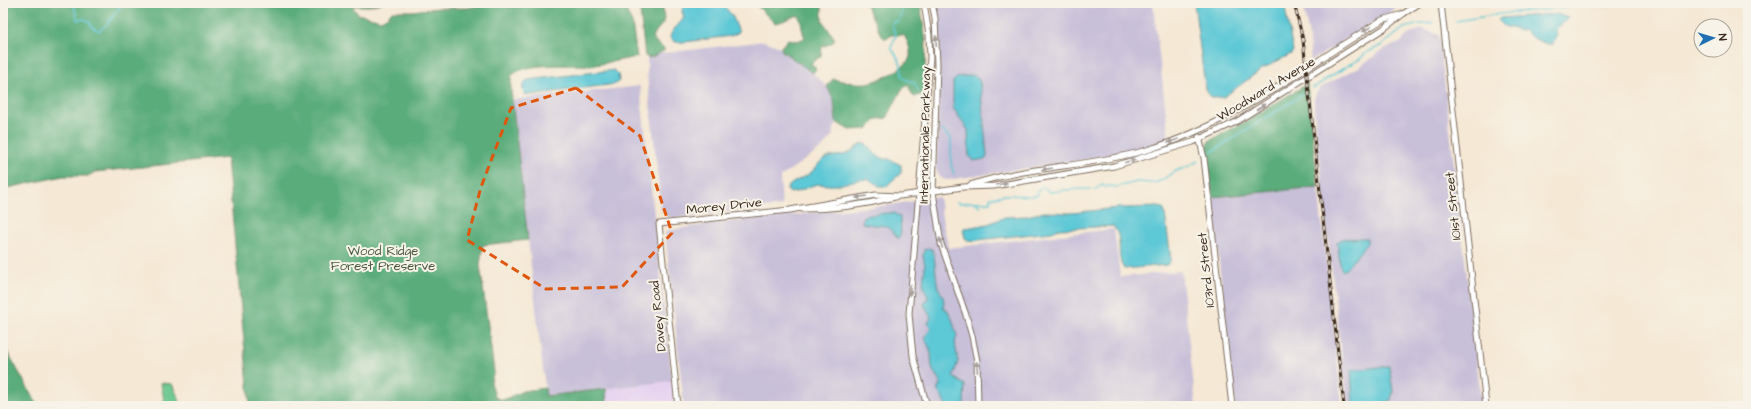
<svg xmlns="http://www.w3.org/2000/svg" width="1751" height="409" font-family="'Architects Daughter',sans-serif">
<style>
.built{fill:#e6d2f0}
.industrial{fill:#c8bfd8}
.green{fill:#6ec890;stroke:#547957}
.forest{fill:#5aac7a;stroke:#4a6b4c}
.water{fill:#5dc8d6;stroke:#4c797a}
.lines{fill:none;stroke-linecap:round;stroke-linejoin:round}
.stream{stroke:#5dc8d6;stroke-width:1.5}
.secondary-casing{stroke:#7c6c5e;stroke-width:7}
.secondary{stroke:#fff;stroke-width:5}
.rail-casing{stroke:#3b2a1e;stroke-width:3}
.rail{stroke:#f7f3e8;stroke-width:1.5;stroke-dasharray:4.5;stroke-linecap:butt}
.oneway{fill:#a79f9a}
.marked{fill:none;stroke:#df570d;stroke-width:3;stroke-dasharray:8 5;stroke-linejoin:round}
.labels{text-anchor:middle;dominant-baseline:central;stroke-width:4;stroke-linejoin:round;paint-order:stroke}
.street-label{font-size:13px;fill:#3b2a1e;stroke:#f7f3e8}
.park-label{font-size:13px;fill:#4a5940;stroke:#f7f3e8}
</style>
<rect width="100%" height="100%" fill="#f7f3e8"/>
<filter id="ink" filterUnits="userSpaceOnUse"><feTurbulence type="fractalNoise" baseFrequency=".025" numOctaves="2"/><feDisplacementMap in="SourceGraphic" scale="8" xChannelSelector="R" yChannelSelector="G"/><feConvolveMatrix kernelMatrix="1 2 1 2 8 2 1 2 1" color-interpolation-filters="sRGB"/></filter>
<filter id="wash" filterUnits="userSpaceOnUse"><feTurbulence type="fractalNoise" baseFrequency=".012" numOctaves="4" result="noise"/><feDisplacementMap in="SourceGraphic" scale="16" xChannelSelector="R" yChannelSelector="G"/><feGaussianBlur stdDeviation="0.9" result="paint"/><feColorMatrix in="noise" values="0 0 0 0 0 0 0 0 0 0 0 0 0 0 0 0 0 1.4 0 .05"/><feComposite in="paint" operator="in"/></filter>
<g filter="url(#wash)">
<rect width="100%" height="100%" fill="#f5e8d4"/>
<!-- built -->
<polygon class="built" points="672,381 675,406 607,406 606,389"/>
<!-- industrial -->
<g class="industrial">
<polygon points="935,3 1153,3 1169,139 1136,150 1082,160 947,180 940,178 936,169 940,48"/>
<polygon points="1302,3 1404,3 1311,61 1308,30"/>
<polygon points="1423,29 1439,35 1482,406 1347,406 1314,109 1314,100 1316,93 1320,88 1359,67 1384,49 1400,43 1410,33"/>
<polygon points="765,41 780,47 789,56 813,73 827,87 834,101 836,122 832,136 822,148 780,177 782,206 674,218 667,217 662,211 661,207 647,74 647,55"/>
<polygon points="640,86 672,381 546,396 512,100"/>
<polygon points="1318,187 1342,406 1235,406 1212,197"/>
<polygon points="939,197 943,225 949,248 1114,229 1120,277 1181,271 1196,406 684,406 665,231 715,223 890,205"/>
</g>
<!-- green -->
<polygon class="green" points="161,383 172,384 178,397 180,406 165,406"/>
<!-- forest -->
<g class="forest">
<path d="M3,3H382L370,6H352L358,14L381,20L388,16L392,11H412L438,8H467L493,3H501L509,7L523,6L531,3H625L627,12L632,23L637,57L590,66L584,65C565,66 525,62 511,76V90L528,240L483,245L480,265L494,371L491,382L495,397L503,400L523,391L545,388L546,396L606,389L607,406H250L227,158L95,172L88,176H63L3,189Z"/>
<path d="M639,3H663L664,22L657,30L652,38C656,44 661,45 665,50L650,58L645,56Z"/>
<path d="M754,3H822V20L835,39L832,43L822,47L821,56L811,63L816,69L813,73L782,51L781,47L788,39L797,41L805,38C801,30 803,23 798,15C789,17 784,22 775,23Z"/>
<path d="M865,3H920L926,42L924,93L915,97L913,96L908,85L902,89L887,118L877,119L867,129L849,130L836,122L834,101L827,86L833,79C845,82 856,84 867,83C878,82 909,67 910,56C911,48 907,41 904,35H892L886,39L881,35Z"/>
<polygon points="1307,84 1318,187 1212,197 1207,146 1209,141 1248,120"/>
<polygon points="3,344 38,406 3,406"/>
</g>
<!-- water -->
<g class="water">
<path d="M683,3H721L732,15L739,32L731,36L685,42H675L670,38C671,29 680,25 684,17L682,12Z"/>
<polygon points="1194,3 1284,3 1293,51 1291,54 1262,69 1224,97 1213,98 1208,94 1205,85"/>
<path d="M1557,14L1568,18C1565,23 1559,25 1555,30L1557,34L1553,44C1543,45 1530,37 1524,30L1521,31L1504,26L1498,20L1500,18Z"/>
<path d="M614,70L618,74L619,81L616,84L529,95L525,94C521,88 522,83 528,80Z"/>
<polygon points="974,75 978,78 980,83 987,156 986,159 973,161 969,156 968,130 953,108 953,81 958,77"/>
<path d="M862,143L867,145L876,155L885,159H889L901,165V173L885,187H880C864,172 854,183 836,185C828,186 821,183 814,185C805,188 799,192 790,193L788,191L787,188C794,180 803,179 810,173C816,169 819,161 826,158C834,155 842,157 850,152C855,150 857,145 862,143Z"/>
<path d="M1158,207L1163,208L1165,213L1171,260L1167,265L1124,269C1115,257 1124,236 1113,226L1059,229L1052,232L969,241L965,238L963,229L966,228L988,224L1005,217L1027,216L1044,212L1071,213L1117,208Z"/>
<path d="M886,213H894L900,217L901,233L899,238H897C886,220 879,228 862,223L863,216Z"/>
<polygon points="1367,238 1367,243 1345,270 1343,271 1341,270 1337,242 1342,239"/>
<path d="M928,248L932,249C936,259 935,275 938,287C940,291 944,297 944,302C944,304 943,306 943,308L948,311L952,319L957,336L955,343L958,361L953,377L965,385L964,406H946L941,395L937,390L940,385V379C930,371 932,365 931,353C930,348 927,343 925,338L931,328L928,323L931,318L924,304L928,298L923,284L925,266L923,256L924,250Z"/>
<polygon points="1389,366 1393,391 1391,400 1381,404 1379,406 1353,406 1351,370"/>
</g>
<g class="lines">
<!-- stream -->
<g class="stream">
<polyline points="73,3 78,20 84,19 90,22 92,27 99,31 107,24 123,3"/>
<path d="M899,3L902,11L898,22L893,21L892,26L896,35L891,48C894,52 898,58 900,62C904,72 896,79 914,82L918,90"/>
<path d="M1456,21L1500,14L1586,5C1598,7 1609,6 1621,3"/>
<polyline points="1313,88 1347,66 1360,59 1366,53 1382,45 1404,28 1420,24 1433,23"/>
<polyline points="942,130 951,139 951,165 954,174"/>
<polyline points="1210,153 1302,95"/>
<polyline points="957,202 959,203 975,202 981,207"/>
<path d="M975,202H990V198L1004,195L1034,196L1038,195L1037,192L1042,187L1047,189L1049,192C1064,191 1080,187 1095,190L1101,185L1107,187L1109,186L1117,187L1137,182L1154,183L1162,180L1176,171L1189,166L1198,161"/>
</g>
</g>
</g>
<g filter="url(#ink)">
<g class="lines">
<defs>
<g id="secondary">
<polyline points="924,3 929,35 930,58 909,314 913,356 927,406"/>
<polyline points="932,3 935,18 937,65 933,192 941,244 966,315 972,336 977,361 978,406"/>
<polyline points="1441,3 1486,406"/>
<polyline points="1199,137 1204,158 1232,406"/>
<path d="M970,185C1027,166 1089,167 1147,150C1234,124 1306,66 1382,20L1399,15"/>
<path d="M802,209C833,209 865,205 895,197"/>
<polyline points="678,406 659,224 790,210 876,195 900,196 963,187 994,186 1114,166 1193,142 1236,122 1383,29 1403,14 1420,3"/>
</g>
</defs>
<!-- secondary casing -->
<use href="#secondary" class="secondary-casing"/>
<!-- secondary -->
<use href="#secondary" class="secondary"/>
<defs>
<polyline id="rail" points="1294,3 1303,40 1344,406"/>
</defs>
<!-- rail casing -->
<use href="#rail" class="rail-casing"/>
<!-- rail -->
<use href="#rail" class="rail"/>
</g>
<!-- one-way arrows -->
<defs><path id="oneway-solid" d="M-6-.8H1V-3.2L6.5 0L1 3.2V.8H-6Z"/></defs>
<g class="oneway">
<use href="#oneway-solid" transform="translate(1367 29) rotate(149)"/>
<use href="#oneway-solid" transform="translate(936 41) rotate(-93)"/>
<use href="#oneway-solid" transform="translate(1261 107) rotate(-32)"/>
<use href="#oneway-solid" transform="translate(1173 141) rotate(161)"/>
<use href="#oneway-solid" transform="translate(1130 161) rotate(-16)"/>
<use href="#oneway-solid" transform="translate(1047 169) rotate(171)"/>
<use href="#oneway-solid" transform="translate(1002 184) rotate(-10)"/>
<use href="#oneway-solid" transform="translate(861 197) rotate(171)"/>
<use href="#oneway-solid" transform="translate(941 243) rotate(-105)"/>
<use href="#oneway-solid" transform="translate(910 290) rotate(96)"/>
<use href="#oneway-solid" transform="translate(977 367) rotate(-94)"/>
</g>
</g>
<!-- marked area -->
<path class="marked" d="M576,88L640,136L672,233L622,287L546,289L467,240L481,187L511,108Z"/>
<g class="labels">
<!-- street labels -->
<g class="street-label">
<text transform="translate(1266 89) rotate(-31)">Woodward Avenue</text>
<text transform="translate(925 135) rotate(-89)">Internationale Parkway</text>
<text transform="translate(724 206) rotate(-6)">Morey Drive</text>
<text transform="translate(1453 206) rotate(-96)">101st Street</text>
<text transform="translate(1206 270) rotate(-96)">103rd Street</text>
<text transform="translate(658 316) rotate(-96)">Davey Road</text>
</g>
<!-- park labels -->
<g class="park-label">
<text x="383" y="251">Wood Ridge<tspan x="383" dy="15">Forest Preserve</tspan></text>
</g>
</g>
<!-- margin -->
<rect width="1751" height="409" fill="none" stroke="#f7f3e8" stroke-width="16"/>
<!-- north arrow -->
<g transform="translate(1713 38) rotate(85)"><circle r="19" fill="#f7f3e8" stroke="#aca397"/>
<path d="M0-3L7 15L0 10L-7 15Z" fill="#1f6fb2"/>
<text y="-6" font-size="11" font-weight="bold" text-anchor="middle" fill="#3b2a1e">N</text>
</g>
</svg>
